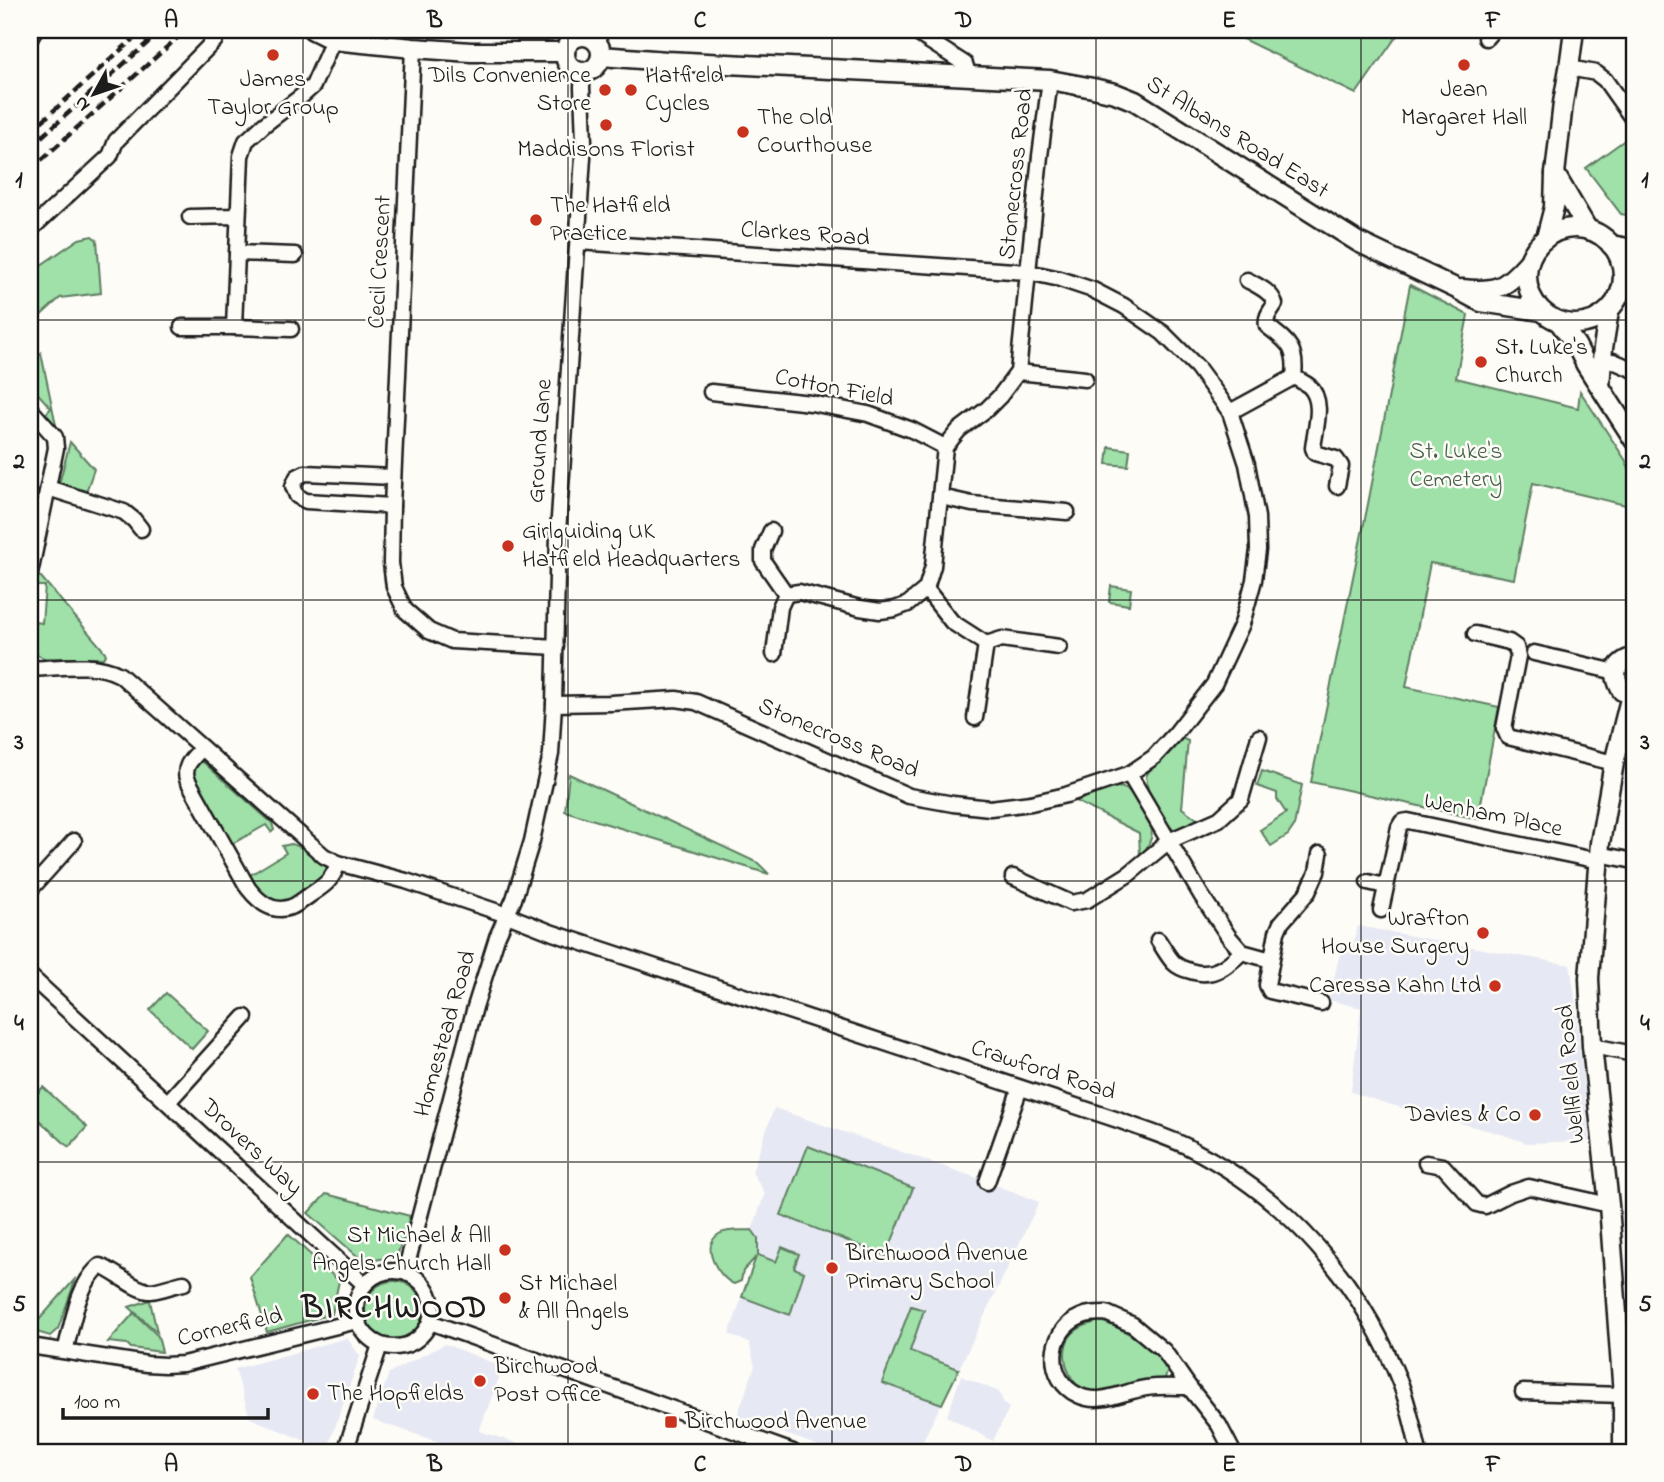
<svg xmlns="http://www.w3.org/2000/svg" width="1664" height="1482" font-family="'Indie Flower',sans-serif">
<style>
.built{fill:#e6e8f3}
.green{fill:#a0e0a9;stroke:#5e7e62;stroke-width:2}
.lines{fill:none;stroke-linecap:round;stroke-linejoin:round}
.minor-casing{stroke:#1c1c1c;stroke-width:19}
.major-casing{stroke:#1c1c1c;stroke-width:23}
.minor{stroke:#fdfcf7;stroke-width:14}
.major{stroke:#fdfcf7;stroke-width:18}
.rail{stroke:#1c1c1c;stroke-width:4.5;stroke-dasharray:10 5;stroke-linecap:butt}
.grid{fill:none;stroke:#1c1c1c;stroke-width:2;stroke-opacity:0.55}
.poi-dot{fill:#c8321e;stroke:#fdfcf7;stroke-width:2.5}
.labels{text-anchor:middle;dominant-baseline:central;stroke-width:5;stroke-linejoin:round;paint-order:stroke}
.poi-label{font-size:24px;fill:#1c1c1c;stroke:#fdfcf7;text-anchor:start}
.street-label{font-size:24px;fill:#1c1c1c;stroke:#fdfcf7}
.park-label{font-size:24px;fill:#4a614d;stroke:#fdfcf7}
.district-label{font-size:32px;font-weight:bold;letter-spacing:2px;fill:#1c1c1c;stroke:#fdfcf7}
.neatline{fill:none;stroke:#1c1c1c;stroke-width:2.5}
.grid-label{font-size:23px;text-anchor:middle;font-weight:bold;fill:#1c1c1c}
</style>
<rect width="100%" height="100%" fill="#fdfcf7"/>
<filter id="ink" filterUnits="userSpaceOnUse"><feTurbulence type="fractalNoise" baseFrequency=".0143" numOctaves="2"/><feDisplacementMap in="SourceGraphic" scale="14" xChannelSelector="R" yChannelSelector="G"/><feConvolveMatrix kernelMatrix="1 2 1 2 8 2 1 2 1" color-interpolation-filters="sRGB"/></filter>
<g filter="url(#ink)">
<!-- built -->
<g class="built">
<polygon points="1358,926 1570,965 1574,990 1589,1141 1527,1143 1501,1134 1388,1104 1351,1092 1361,1008 1329,1000 1342,944 1353,945"/>
<polygon points="774,1108 977,1178 1039,1202 959,1369 917,1452 835,1452 737,1416 755,1366 749,1343 729,1334 757,1255 758,1238 752,1230 765,1193 752,1172"/>
<polygon points="347,1338 360,1356 327,1450 250,1418 235,1369"/>
<polygon points="445,1344 503,1367 479,1431 544,1452 445,1452 448,1445 373,1420 389,1373"/>
<polygon points="961,1376 999,1392 1004,1404 1009,1408 993,1441 947,1416"/>
</g>
<!-- green -->
<g class="green">
<polygon points="1224,30 1401,30 1356,94"/>
<polygon points="1626,139 1634,149 1634,209 1626,215 1621,214 1586,168"/>
<polygon points="92,236 97,240 101,293 60,298 39,317 30,307 30,265 41,265 79,239"/>
<polygon points="1410,285 1468,315 1456,378 1578,408 1580,391 1626,461 1634,482 1634,507 1533,483 1514,579 1430,563 1406,687 1499,707 1478,819 1311,782 1368,504"/>
<polygon points="41,353 57,430 44,416 51,408 30,385 30,363"/>
<polygon points="70,442 94,469 85,495 58,488"/>
<polygon points="1109,447 1130,450 1128,466 1107,464"/>
<polygon points="35,576 41,577 105,652 106,655 103,658 43,658 33,652 31,645 30,629 36,622 42,623 45,586 38,586 35,582"/>
<polygon points="1111,586 1131,589 1129,605 1109,602"/>
<polygon points="1181,738 1188,741 1182,808 1200,821 1175,831 1167,824 1148,790 1146,776 1151,768"/>
<polygon points="197,762 203,762 272,823 274,830 271,832 266,825 232,844 226,842 189,774"/>
<polygon points="1262,771 1302,785 1294,826 1288,835 1271,846 1260,830 1286,813 1277,799 1277,793 1257,786"/>
<polygon points="569,774 758,863 769,874 565,811"/>
<path d="M1113,787C1119,787 1124,787 1129,791C1135,796 1151,824 1152,831C1152,841 1146,850 1140,856L1139,833L1075,801Z"/>
<path d="M291,844C300,845 326,862 329,871C329,873 329,875 329,877L287,904L266,903L249,882L250,875L286,853L282,846Z"/>
<polygon points="166,993 208,1031 192,1049 150,1010"/>
<polygon points="43,1087 87,1127 69,1147 30,1112 30,1102"/>
<polygon points="808,1146 913,1188 886,1256 781,1215"/>
<polygon points="326,1194 410,1216 397,1256 364,1262 308,1213"/>
<path d="M752,1230L758,1238V1255L776,1262L782,1247L799,1254L794,1268L804,1272L790,1315L742,1297L756,1257L743,1271L741,1281L734,1284C719,1278 699,1247 719,1234C727,1229 742,1231 752,1230Z"/>
<polygon points="288,1234 339,1281 332,1314 267,1332 250,1277"/>
<polygon points="76,1278 58,1329 50,1336 30,1330"/>
<circle cx="394" cy="1310" r="29"/>
<polygon points="150,1300 150,1301 157,1332 129,1307"/>
<polygon points="911,1306 924,1310 910,1351 959,1369 942,1404 882,1383"/>
<polygon points="134,1313 158,1336 162,1352 131,1348 127,1344 108,1342"/>
<path d="M1100,1321C1129,1330 1145,1344 1167,1364V1373L1164,1380C1151,1381 1138,1383 1125,1386C1115,1388 1104,1394 1093,1393C1071,1390 1059,1359 1068,1340C1074,1328 1088,1324 1100,1321Z"/>
</g>
<g class="lines">
<defs>
<g id="minor">
<polyline points="912,30 965,64 969,76"/>
<polyline points="582,36 582,30"/>
<polyline points="1486,38 1493,30"/>
<polyline points="30,39 35,30"/>
<polyline points="413,48 392,506 391,563 394,587 405,610 429,631 452,641 556,647"/>
<polyline points="1569,68 1596,73 1605,80 1634,121"/>
<polyline points="190,217 238,216"/>
<polyline points="30,230 110,156 116,141 215,40"/>
<polyline points="578,242 1028,272 1018,372 1000,396 987,409 959,430 945,447 933,566 926,589 908,604 895,609 880,611 860,608 799,592 786,594 763,561 763,550 771,531"/>
<polyline points="237,253 295,255"/>
<path d="M1247,280C1258,286 1272,292 1275,304C1270,312 1265,317 1267,326C1289,343 1297,348 1294,377C1299,380 1305,383 1309,386C1325,401 1315,429 1313,448L1315,453L1336,459L1341,466L1337,486"/>
<polyline points="182,327 234,327 241,156 246,141 265,124 303,95 313,86 333,40"/>
<polyline points="234,327 291,329"/>
<polyline points="1613,361 1634,370"/>
<polyline points="1018,372 1085,379"/>
<polyline points="711,392 811,403 868,414 912,430 945,447"/>
<polyline points="30,409 55,437 56,448 30,574"/>
<polyline points="1230,412 1294,377"/>
<polyline points="48,488 124,512 134,520 141,529"/>
<polyline points="941,497 972,504 1067,512"/>
<polyline points="392,506 306,501 297,496 293,486 297,477 305,473 393,477"/>
<polyline points="926,589 952,622 986,644 1002,639 1059,647"/>
<polyline points="1475,634 1509,642 1516,647 1518,656 1504,728 1508,737 1614,763"/>
<polyline points="1534,653 1616,672"/>
<polyline points="774,654 780,607 786,594"/>
<path d="M30,669C59,668 94,661 120,675L324,856L338,863L406,881L507,915L553,933L1118,1120C1141,1129 1166,1136 1188,1147C1287,1197 1361,1281 1401,1385C1409,1407 1414,1430 1419,1452"/>
<polyline points="554,704 611,703 676,699 696,702 909,796 953,804 990,808 1031,803 1066,795 1129,774 1154,757 1175,734 1214,684 1242,624 1254,580 1258,550 1257,517 1247,464 1230,412 1197,367 1163,333 1124,306 1093,290 1060,279 1028,272 1040,156 1050,80"/>
<polyline points="975,718 986,644"/>
<path d="M202,748C193,758 183,765 187,779L248,888C258,901 272,914 291,907C297,905 304,899 310,895C325,885 332,881 338,863"/>
<polyline points="1129,774 1201,895 1229,937 1242,952 1271,960"/>
<polyline points="1320,854 1317,872 1308,892 1281,923 1277,932 1267,985 1270,991 1321,1003"/>
<polyline points="1599,854 1634,861"/>
<polyline points="1013,877 1071,903 1087,900 1129,874 1169,841 1219,819 1241,799 1259,737"/>
<polyline points="1368,882 1385,886"/>
<polyline points="30,890 74,841"/>
<polyline points="1381,910 1399,827 1402,822 1408,821 1599,861"/>
<path d="M1158,940C1163,947 1168,957 1174,963C1180,969 1187,970 1194,972C1215,977 1228,965 1242,952"/>
<polyline points="30,976 364,1284"/>
<polyline points="1592,1046 1634,1054"/>
<polyline points="168,1102 245,1017"/>
<polyline points="1426,1163 1443,1166 1477,1204 1485,1206 1511,1193 1529,1187 1609,1205"/>
<polyline points="987,1182 1020,1088"/>
<circle cx="394" cy="1309" r="38"/>
<polyline points="405,1272 475,1007 497,937 514,899 532,841 551,754 554,704 558,533 584,142 582,87 583,72"/>
<path d="M1106,1313L1133,1325L1164,1351L1189,1387C1175,1387 1160,1386 1146,1388C1124,1391 1100,1406 1078,1395C1045,1380 1047,1331 1080,1317C1088,1313 1097,1313 1106,1313Z"/>
<polyline points="430,1322 793,1452"/>
<polyline points="30,1346 147,1364 165,1365 183,1364 357,1321"/>
<path d="M65,1351C73,1323 77,1285 100,1266C115,1271 136,1292 151,1291C161,1290 173,1285 184,1283"/>
<polyline points="1189,1387 1219,1425 1233,1452"/>
<polyline points="1523,1392 1623,1395"/>
<polyline points="345,1452 380,1345"/>
</g>
<g id="major">
<polyline points="313,30 333,40 413,48 471,52 565,52"/>
<circle cx="583" cy="54" r="18"/>
<polyline points="601,56 667,61 1050,80 1093,88 1115,93 1135,101 1358,242 1455,288 1481,302 1541,311"/>
<polyline points="1555,174 1588,230"/>
<circle cx="1575" cy="276" r="48"/>
<polyline points="1546,238 1554,207 1555,174 1563,103 1569,68 1574,30"/>
<polyline points="1611,245 1634,249"/>
<path d="M1462,289C1498,293 1506,287 1529,261"/>
<polyline points="1559,322 1576,345 1586,365 1634,440"/>
<polyline points="1600,386 1603,348 1609,311"/>
<path d="M1634,657C1614,663 1612,674 1622,691L1634,695"/>
<polyline points="1623,1452 1623,1395 1609,1205 1592,1046 1589,978 1600,843 1614,763 1631,695"/>
</g>
</defs>
<!-- minor casing -->
<use href="#minor" class="minor-casing"/>
<!-- major casing -->
<use href="#major" class="major-casing"/>
<!-- minor -->
<use href="#minor" class="minor"/>
<!-- major -->
<use href="#major" class="major"/>
<!-- rail -->
<g class="rail">
<polyline points="30,132 143,30"/>
<polyline points="30,147 162,30"/>
<polyline points="30,170 186,30"/>
</g>
</g>
</g>
<!-- grid -->
<path class="grid" d="M303,30V1452M568,30V1452M832,30V1452M1096,30V1452M1361,30V1452M30,320H1634M30,600H1634M30,881H1634M30,1162H1634"/>
<!-- markers -->
<g class="poi-dot">
<circle cx="273" cy="55" r="7"/>
<circle cx="1464" cy="65" r="7"/>
<circle cx="605" cy="90" r="7"/>
<circle cx="631" cy="90" r="7"/>
<circle cx="606" cy="125" r="7"/>
<circle cx="743" cy="132" r="7"/>
<circle cx="536" cy="220" r="7"/>
<circle cx="1481" cy="362" r="7"/>
<circle cx="508" cy="546" r="7"/>
<circle cx="1483" cy="933" r="7"/>
<circle cx="1495" cy="986" r="7"/>
<circle cx="1535" cy="1115" r="7"/>
<circle cx="505" cy="1250" r="7"/>
<circle cx="832" cy="1268" r="7"/>
<circle cx="505" cy="1298" r="7"/>
<circle cx="480" cy="1381" r="7"/>
<circle cx="313" cy="1394" r="7"/>
<rect x="664" y="1415" width="14" height="14" rx="3.5"/>
</g>
<g class="labels">
<!-- poi labels -->
<g class="poi-label">
<text x="591" y="76" text-anchor="end">Dils Convenience<tspan x="591" dy="28">Store</tspan></text>
<text x="645" y="76">Hatfield<tspan x="645" dy="28">Cycles</tspan></text>
<text x="273" y="80" text-anchor="middle">James<tspan x="273" dy="28">Taylor Group</tspan></text>
<text x="1464" y="90" text-anchor="middle">Jean<tspan x="1464" dy="28">Margaret Hall</tspan></text>
<text x="757" y="118">The Old<tspan x="757" dy="28">Courthouse</tspan></text>
<text x="606" y="150" text-anchor="middle">Maddisons Florist</text>
<text x="550" y="206">The Hatfield<tspan x="550" dy="28">Practice</tspan></text>
<text x="1495" y="348">St. Luke's<tspan x="1495" dy="28">Church</tspan></text>
<text x="522" y="532">Girlguiding UK<tspan x="522" dy="28">Hatfield Headquarters</tspan></text>
<text x="1469" y="919" text-anchor="end">Wrafton<tspan x="1469" dy="28">House Surgery</tspan></text>
<text x="1481" y="986" text-anchor="end">Caressa Kahn Ltd</text>
<text x="1521" y="1115" text-anchor="end">Davies &amp; Co</text>
<text x="491" y="1236" text-anchor="end">St Michael &amp; All<tspan x="491" dy="28">Angels Church Hall</tspan></text>
<text x="846" y="1254">Birchwood Avenue<tspan x="846" dy="28">Primary School</tspan></text>
<text x="519" y="1284">St Michael<tspan x="519" dy="28">&amp; All Angels</tspan></text>
<text x="494" y="1367">Birchwood<tspan x="494" dy="28">Post Office</tspan></text>
<text x="327" y="1394">The Hopfields</text>
<text x="685" y="1422">Birchwood Avenue</text>
</g>
<!-- street labels -->
<g class="street-label">
<text transform="translate(1237 138) rotate(32)">St Albans Road East</text>
<text transform="translate(1017 174) rotate(-84)">Stonecross Road</text>
<text transform="translate(805 235) rotate(4)">Clarkes Road</text>
<text transform="translate(381 262) rotate(-87)">Cecil Crescent</text>
<text transform="translate(834 389) rotate(11)">Cotton Field</text>
<text transform="translate(541 441) rotate(-86)">Ground Lane</text>
<text transform="translate(838 739) rotate(23)">Stonecross Road</text>
<text transform="translate(1493 816) rotate(12)">Wenham Place</text>
<text transform="translate(446 1034) rotate(-74)">Homestead Road</text>
<text transform="translate(1043 1071) rotate(18)">Crawford Road</text>
<text transform="translate(1572 1074) rotate(-95)">Wellfield Road</text>
<text transform="translate(251 1148) rotate(43)">Drovers Way</text>
<text transform="translate(230 1328) rotate(-13)">Cornerfield</text>
</g>
<!-- park labels -->
<g class="park-label">
<text x="1456" y="452">St. Luke's<tspan x="1456" dy="28">Cemetery</tspan></text>
</g>
<!-- district labels -->
<g class="district-label">
<text x="395" y="1309">BIRCHWOOD</text>
</g>
</g>
<!-- margin -->
<rect width="1664" height="1482" fill="none" stroke="#fdfcf7" stroke-width="77"/>
<!-- north arrow -->
<g transform="translate(94 94) rotate(230)" stroke="#fdfcf7" stroke-width="5" paint-order="stroke">
<path d="M0-5L12 26L0 18L-12 26Z" fill="#1c1c1c"/>
<text y="-10" font-size="19" font-weight="bold" text-anchor="middle" fill="#1c1c1c">N</text>
</g>
<!-- scale -->
<path d="M63 1408v10h205v-10" fill="none" stroke="#1c1c1c" stroke-width="3.5"/>
<text x="74" y="1408" font-size="21" fill="#1c1c1c" stroke="#fdfcf7" stroke-width="5" paint-order="stroke">100 m</text>
<rect x="38" y="38" width="1588" height="1406" class="neatline"/>
<g class="grid-label">
<text x="171" y="27">A</text>
<text x="435" y="27">B</text>
<text x="700" y="27">C</text>
<text x="964" y="27">D</text>
<text x="1229" y="27">E</text>
<text x="1493" y="27">F</text>
<text x="19" y="187">1</text>
<text x="1645" y="187">1</text>
<text x="19" y="468">2</text>
<text x="1645" y="468">2</text>
<text x="19" y="749">3</text>
<text x="1645" y="749">3</text>
<text x="19" y="1030">4</text>
<text x="1645" y="1030">4</text>
<text x="19" y="1311">5</text>
<text x="1645" y="1311">5</text>
<text x="171" y="1471">A</text>
<text x="435" y="1471">B</text>
<text x="700" y="1471">C</text>
<text x="964" y="1471">D</text>
<text x="1229" y="1471">E</text>
<text x="1493" y="1471">F</text>
</g>
</svg>
